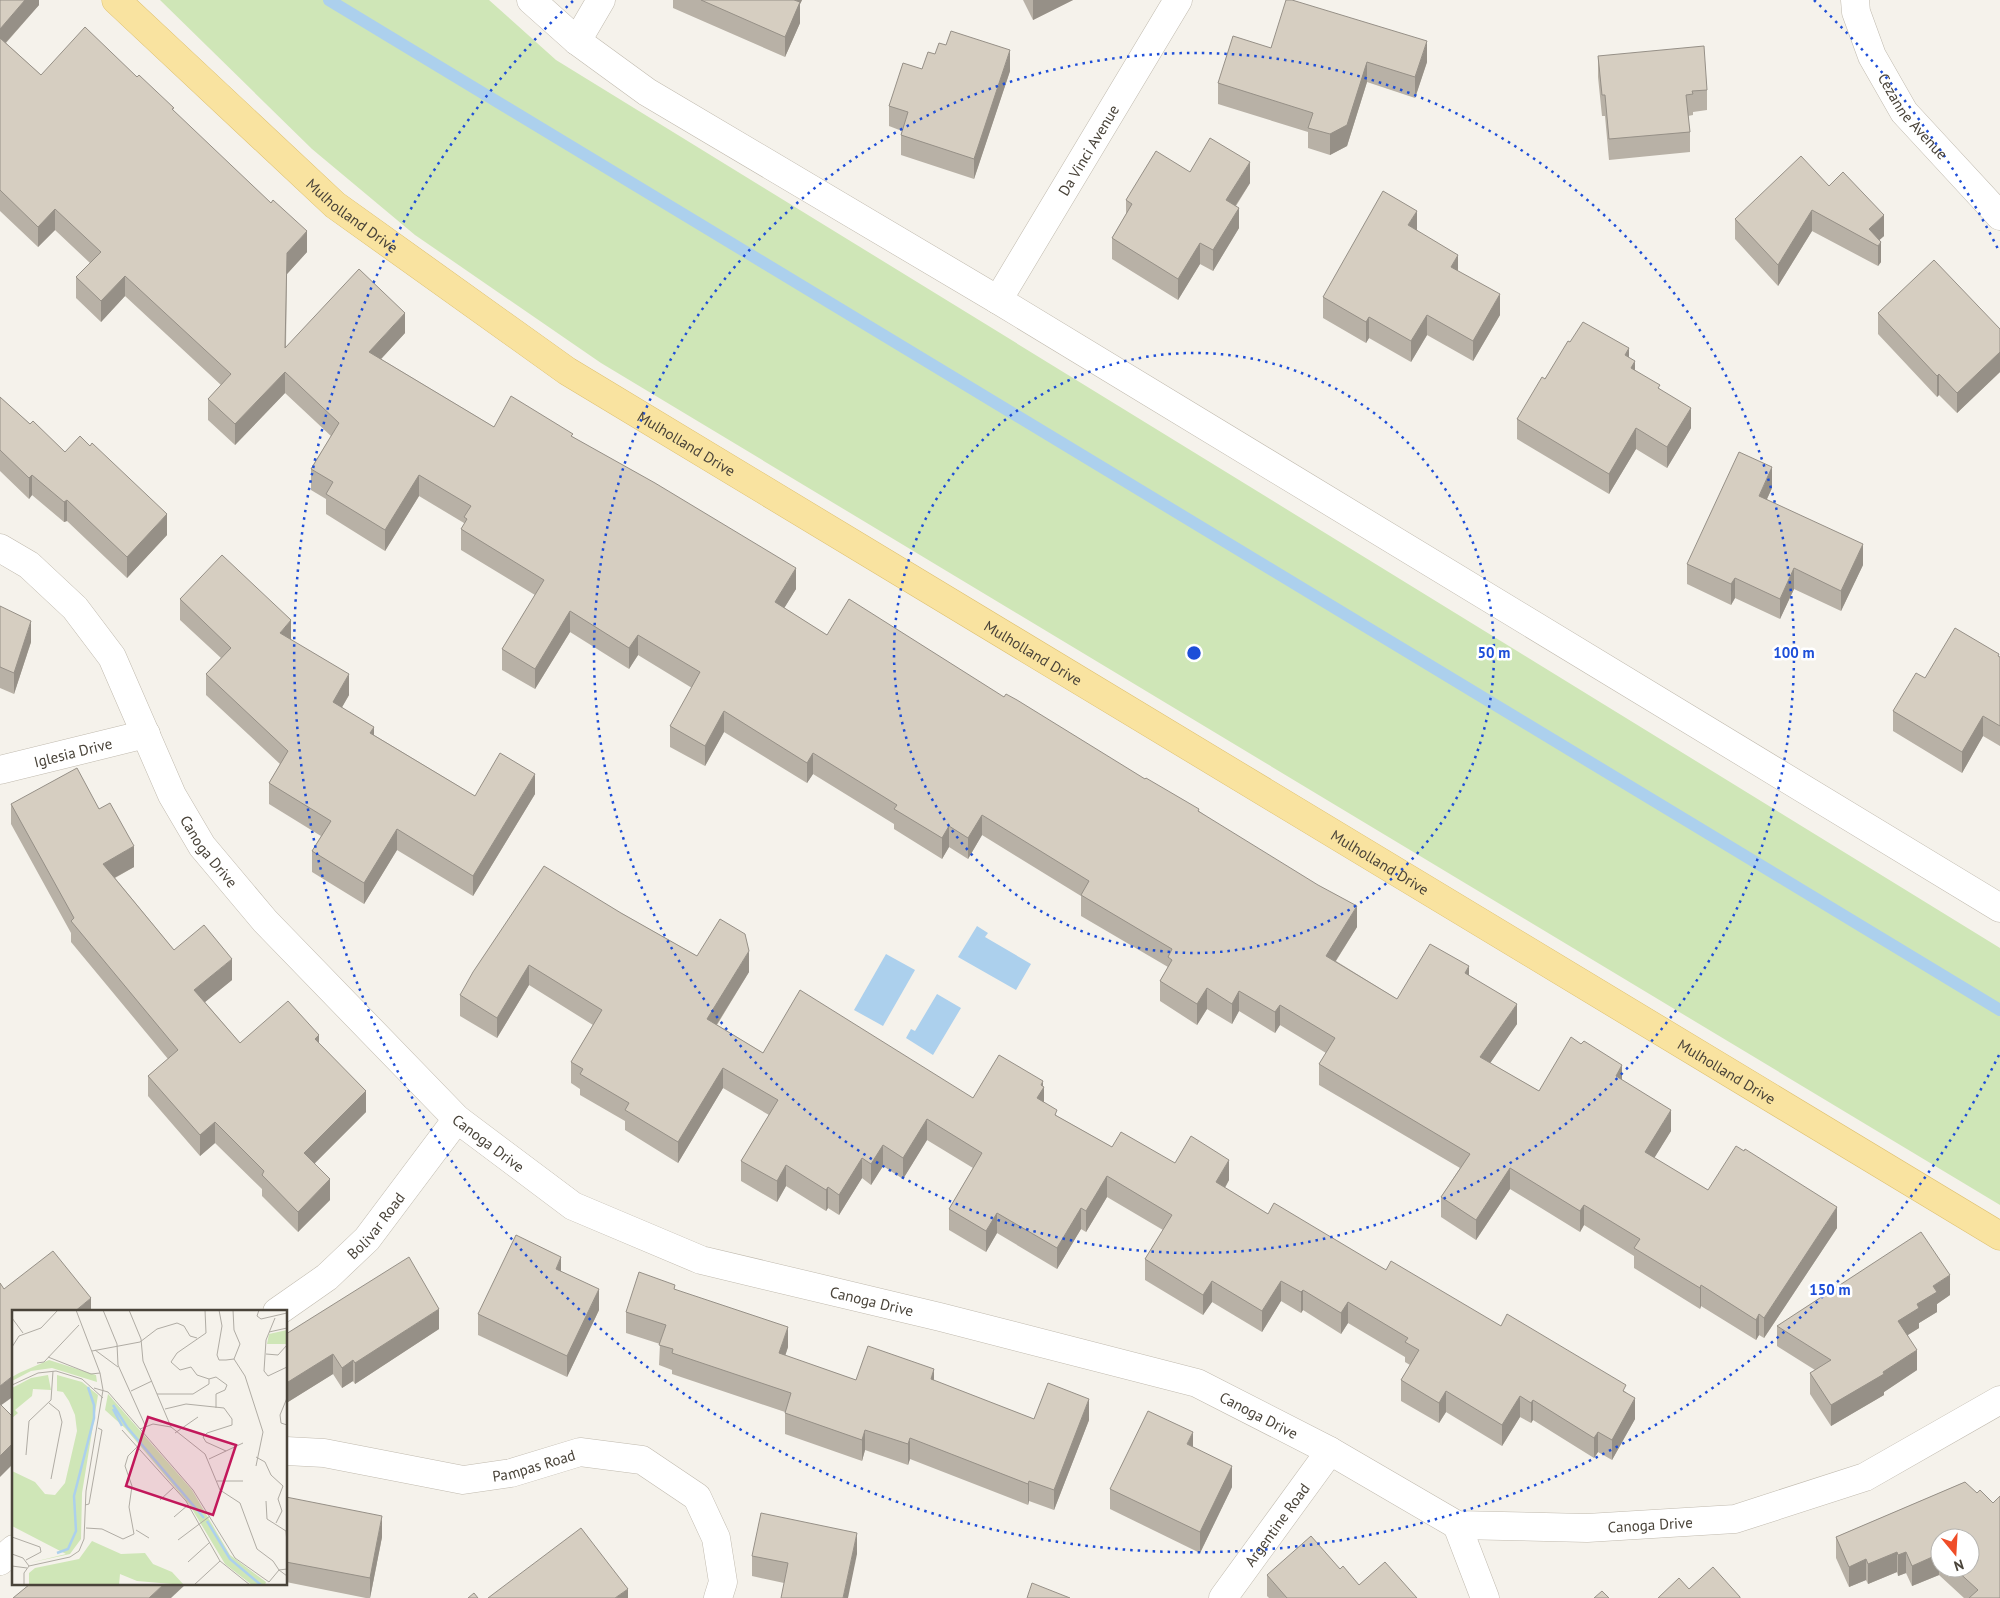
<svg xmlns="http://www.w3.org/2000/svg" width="2000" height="1598" font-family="'PT Sans',sans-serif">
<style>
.green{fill:#cfe6b7}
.water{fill:#acd0ed}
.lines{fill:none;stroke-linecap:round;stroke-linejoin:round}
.stream{stroke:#acd0ed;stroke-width:12}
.minor-casing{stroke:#c0baae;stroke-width:29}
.major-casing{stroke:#dec170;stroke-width:29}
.minor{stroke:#fff;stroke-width:28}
.major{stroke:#f9e3a0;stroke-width:28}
.wall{fill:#b8b1a6;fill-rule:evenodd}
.shaded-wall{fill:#969087}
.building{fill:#d6cec1;stroke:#969087}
.ring{fill:none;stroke:#1d4ed8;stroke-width:2.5;stroke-dasharray:2.5 5}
.labels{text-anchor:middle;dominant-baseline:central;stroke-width:5;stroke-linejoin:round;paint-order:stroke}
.street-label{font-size:15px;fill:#494339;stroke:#fff}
.inset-river{fill:none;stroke:#acd0ed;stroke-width:2.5}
.inset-road{fill:none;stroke:#b0aca4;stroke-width:1}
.view{fill:#c2185b;fill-opacity:0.15;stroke:#c2185b;stroke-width:2.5}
.inset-edge{fill:none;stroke:#494339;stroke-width:2.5}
.centre{fill:#1d4ed8;stroke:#fff;stroke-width:2.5}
.ring-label{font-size:15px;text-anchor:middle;font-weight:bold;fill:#1d4ed8;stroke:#fff;stroke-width:5;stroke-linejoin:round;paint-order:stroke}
</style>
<rect width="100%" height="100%" fill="#f5f2eb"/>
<!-- green -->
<polygon class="green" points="160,0 489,0 556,60 2000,948 2000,1205 601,363 415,235 312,149"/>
<!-- water -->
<g class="water">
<polygon points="977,926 988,933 985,937 1031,964 1016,990 958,957"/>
<polygon points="886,954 915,970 883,1026 854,1010"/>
<polygon points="937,994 961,1008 933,1055 906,1038 911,1029 915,1031"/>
</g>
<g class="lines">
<!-- stream -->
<polyline class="stream" points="329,0 2000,1010"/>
<defs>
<g id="minor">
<polyline points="531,0 577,41 647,92 998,300 2000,908"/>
<path id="s1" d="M1855,0L1856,12L1872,56L1904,112L2000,216"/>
<polyline points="577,41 601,0"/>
<path id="s2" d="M998,300L1178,0"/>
<path id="s3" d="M0,548L29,565L75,608L112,657L172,795L202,846L265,921L457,1119L573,1206L701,1260L940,1317L1197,1383L1330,1451L1457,1525L1587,1528L1735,1519L1865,1477L2000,1400"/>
<path id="s4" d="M0,770L146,734"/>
<path id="s5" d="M277,1312L327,1277L367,1239L457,1119"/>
<path id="s6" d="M286,1451L324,1453L463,1480L511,1473L580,1452L642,1460L697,1497L716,1538L723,1582L718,1598"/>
<polyline points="1457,1525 1485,1598"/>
<polyline points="0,1561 14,1549"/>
<path id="s7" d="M1223,1598L1330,1451"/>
</g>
<g id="major">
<path id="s8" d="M116,0L335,205L567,371L2000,1236"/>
</g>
</defs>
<!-- minor casing -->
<use href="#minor" class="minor-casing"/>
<!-- major casing -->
<use href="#major" class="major-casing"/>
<!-- minor -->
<use href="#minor" class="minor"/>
<!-- major -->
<use href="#major" class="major"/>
</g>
<!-- wall -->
<g class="wall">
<polygon points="0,0 39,0 39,5 6,43 41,75 137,77 174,111 307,252 287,274 286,348 405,333 381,359 494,427 573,437 796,589 784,608 827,635 1004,697 1199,811 1357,927 1336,961 1397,999 1469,975 1517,1024 1490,1063 1539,1091 1622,1080 1671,1131 1654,1158 1708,1190 1837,1228 1764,1338 1759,1335 1756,1340 1701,1306 1700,1309 1634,1268 1634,1256 1584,1225 1580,1232 1510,1189 1476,1240 1441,1217 1441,1197 1460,1168 1319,1085 1319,1064 1326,1053 1280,1025 1275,1033 1239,1011 1232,1024 1207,1009 1197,1025 1160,1001 1160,981 1168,967 1081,916 1081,896 982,835 968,859 949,847 942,859 894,829 894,824 813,774 807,783 724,732 705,766 670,747 670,726 692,688 638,655 629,669 570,632 535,689 502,670 502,649 535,595 461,550 461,529 464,525 464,523 419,496 385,551 326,514 326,499 311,490 311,469 331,436 285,393 235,445 208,420 208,399 221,385 125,296 101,322 76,298 76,277 90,263 55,230 38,247 0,211"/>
<polygon points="673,0 802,0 800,4 800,23 785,57 673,8"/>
<polygon points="1023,0 1073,0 1033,20"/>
<polygon points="1271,48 1427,62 1415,98 1367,82 1347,146 1330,155 1308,148 1308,132 1218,104 1218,83"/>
<polygon points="935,54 1010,71 974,179 901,155 901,135 902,131 889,126 889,106"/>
<polygon points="1598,56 1707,90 1707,110 1693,112 1693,115 1688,116 1690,132 1690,152 1609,160 1605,116 1602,116 1598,77"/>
<polygon points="1190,172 1250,183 1236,206 1239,228 1213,271 1200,264 1178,300 1112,259 1112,238 1126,214 1126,200"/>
<polygon points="1829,186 1884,236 1879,240 1881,262 1878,266 1812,231 1778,286 1735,239 1735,219"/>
<polygon points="1417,230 1458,271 1500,315 1473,361 1427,335 1411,362 1369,338 1366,343 1323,318 1323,297"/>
<polygon points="1878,313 2000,329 2000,372 1957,413 1939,395 1937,397 1878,334"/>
<polygon points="1570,342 1629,357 1635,370 1660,389 1691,428 1667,468 1636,449 1609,494 1517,439 1517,419"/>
<polygon points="0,397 30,424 167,535 127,578 67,521 64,522 32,495 29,499 0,471"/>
<polygon points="1772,488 1767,499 1863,565 1841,611 1794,589 1780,619 1735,598 1731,605 1687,584 1687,564"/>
<polygon points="180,599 291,640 349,695 342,707 374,735 475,796 535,794 473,896 397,850 364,904 312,872 312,851 321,836 269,804 269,783 280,764 206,695 206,674 221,658 180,620"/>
<polygon points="0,606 31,642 14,694 0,688"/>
<polygon points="1999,657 2000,657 2000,746 1983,736 1962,773 1893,731 1893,711 1925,678"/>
<polygon points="11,804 99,809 134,867 115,878 174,950 232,980 205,1002 240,1043 319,1044 366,1112 315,1163 330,1200 298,1232 262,1196 262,1189 215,1143 200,1156 148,1096 148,1076 168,1059 71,942 71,933 11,824"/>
<polygon points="621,913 697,956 749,972 717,1025 763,1053 973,1098 1043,1086 1044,1102 1057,1116 1112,1147 1175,1163 1229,1180 1225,1188 1268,1214 1386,1270 1501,1326 1626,1392 1635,1419 1612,1460 1598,1452 1594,1458 1533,1420 1531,1423 1520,1417 1502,1446 1446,1412 1439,1423 1401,1401 1401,1380 1410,1365 1405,1362 1405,1357 1348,1323 1341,1334 1303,1310 1301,1313 1281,1301 1262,1332 1212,1302 1203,1315 1145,1280 1145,1259 1163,1230 1107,1197 1086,1232 1081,1229 1057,1269 997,1233 986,1252 949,1230 949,1209 973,1168 927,1140 903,1179 883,1166 871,1185 862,1178 839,1215 828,1208 826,1211 786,1186 777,1202 741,1181 741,1161 769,1115 723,1088 678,1163 625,1130 625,1121 580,1095 580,1089 571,1083 571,1062 593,1025 529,985 497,1038 460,1016 460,995"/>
<polygon points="675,1290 788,1347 785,1356 856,1380 934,1381 1034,1419 1089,1420 1054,1510 1029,1501 1028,1505 910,1459 908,1465 865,1450 862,1461 785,1434 785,1412 672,1374 672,1370 659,1365 660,1344 626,1333 626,1312"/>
<polygon points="1950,1295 1937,1304 1937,1312 1919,1323 1919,1328 1908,1335 1917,1370 1884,1392 1884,1395 1831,1426 1810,1394 1810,1373 1815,1370 1777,1346 1777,1326"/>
<polygon points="599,1310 567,1377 478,1335 478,1314"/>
<polygon points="439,1329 355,1384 353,1381 342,1388 333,1374 288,1402 286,1400 286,1334"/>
<polygon points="1193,1447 1232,1487 1200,1553 1110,1509 1110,1489"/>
<path d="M1965,1482L2000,1598H1964L1939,1575L1912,1586L1906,1573L1898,1576L1897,1572L1868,1584L1866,1580L1849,1587L1836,1558V1537ZM1940,1538L1970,1568H1940Z"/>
<polygon points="286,1497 382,1537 370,1598 366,1598 286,1582"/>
<polygon points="857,1554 784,1583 752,1576 752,1556"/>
<polygon points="1340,1569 1359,1585 1417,1598 1269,1598 1267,1596 1267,1575"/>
</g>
<!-- shaded-wall -->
<g class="shaded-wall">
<polygon points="25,0 39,0 39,5 0,49 0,29"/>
<polygon points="793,0 802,0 800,4 800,23 785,57 785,37"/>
<polygon points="1033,0 1073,0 1033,20"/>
<polygon points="1427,41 1427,62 1415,98 1415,77"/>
<polygon points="1010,50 1010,71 974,179 974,159"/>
<polygon points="1367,62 1367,82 1347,146 1330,155 1330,134"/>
<polygon points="1250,162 1250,183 1226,220 1226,200"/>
<polygon points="1239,208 1239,228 1213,271 1213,250"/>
<polygon points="55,209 55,230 38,247 38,227"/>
<polygon points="1812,210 1812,231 1778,286 1778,265"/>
<polygon points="1417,211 1417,231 1408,225"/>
<polygon points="1884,215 1884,236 1875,244 1869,229"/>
<polygon points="307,231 307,252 287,274 287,253"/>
<polygon points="1881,242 1881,262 1878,266 1878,246"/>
<polygon points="1200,243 1200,264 1178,300 1178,279"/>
<polygon points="1458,255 1458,275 1451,267"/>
<polygon points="125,276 125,296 101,322 101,301"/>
<polygon points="1500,294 1500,315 1473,361 1473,341"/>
<polygon points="405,313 405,333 369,372 369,352"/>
<polygon points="1427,315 1427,335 1411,362 1411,341"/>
<polygon points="1369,317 1369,338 1366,343 1366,322"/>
<polygon points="1629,348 1629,368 1625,355"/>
<polygon points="2000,352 2000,372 1957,413 1957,393"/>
<polygon points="1635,361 1635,382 1631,368"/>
<polygon points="285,372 285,393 235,445 235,424"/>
<polygon points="1939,374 1939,395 1937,397 1937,376"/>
<polygon points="1691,408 1691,428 1667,468 1667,447"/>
<polygon points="1636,428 1636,449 1609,494 1609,474"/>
<polygon points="1772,467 1772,488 1759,516 1759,496"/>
<polygon points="32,475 32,495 29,499 29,478"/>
<polygon points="419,475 419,496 385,551 385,530"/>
<polygon points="67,500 67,521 64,522 64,502"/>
<polygon points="167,514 167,535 127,578 127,557"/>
<polygon points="1863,544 1863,565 1841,611 1841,591"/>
<polygon points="796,568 796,589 775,623 775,602"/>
<polygon points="1794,568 1794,589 1780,619 1780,599"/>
<polygon points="1735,578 1735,598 1731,605 1731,584"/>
<polygon points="570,611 570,632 535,689 535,669"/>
<polygon points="291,620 291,641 280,633"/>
<polygon points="31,621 31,642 14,694 14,673"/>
<polygon points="638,635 638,655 629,669 629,648"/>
<polygon points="349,674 349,695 333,723 333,702"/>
<polygon points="724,711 724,732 705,766 705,746"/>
<polygon points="1983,716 1983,736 1962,773 1962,752"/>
<polygon points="374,727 374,747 370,733"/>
<polygon points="813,753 813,774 807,783 807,763"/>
<polygon points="535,774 535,794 473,896 473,876"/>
<polygon points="982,815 982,835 968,859 968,838"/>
<polygon points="949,826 949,847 942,859 942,838"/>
<polygon points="397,829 397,850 364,904 364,883"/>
<polygon points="134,846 134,867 103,884 103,864"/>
<polygon points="1357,906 1357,927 1326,976 1326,956"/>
<polygon points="749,951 749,972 707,1040 707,1019"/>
<polygon points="232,959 232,980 194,1011 194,990"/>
<polygon points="529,965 529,985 497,1038 497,1018"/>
<polygon points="1469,966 1469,987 1465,973"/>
<polygon points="1207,988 1207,1009 1197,1025 1197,1004"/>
<polygon points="1239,991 1239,1011 1232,1024 1232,1004"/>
<polygon points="1517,1004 1517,1024 1480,1078 1480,1057"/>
<polygon points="1280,1005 1280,1025 1275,1033 1275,1012"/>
<polygon points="319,1035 319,1055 315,1039"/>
<polygon points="1622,1065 1622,1086 1616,1076"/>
<polygon points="723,1068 723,1088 678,1163 678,1142"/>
<polygon points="1043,1081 1043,1088 1044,1087 1044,1108 1037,1098 1041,1085"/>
<polygon points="366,1091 366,1112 304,1174 304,1153"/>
<polygon points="1671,1110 1671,1131 1645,1173 1645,1152"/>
<polygon points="927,1119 927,1140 903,1179 903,1158"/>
<polygon points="215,1122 215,1143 200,1156 200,1135"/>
<polygon points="883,1145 883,1166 871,1185 871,1164"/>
<polygon points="862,1158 862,1178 839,1215 839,1195"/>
<polygon points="1229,1160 1229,1180 1216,1203 1216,1182"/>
<polygon points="786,1165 786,1186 777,1202 777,1181"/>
<polygon points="1510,1168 1510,1189 1476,1240 1476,1220"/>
<polygon points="1107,1176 1107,1197 1086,1232 1086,1211"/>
<polygon points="330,1179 330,1200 298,1232 298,1212"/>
<polygon points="828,1187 828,1208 826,1211 826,1190"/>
<polygon points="1584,1205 1584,1225 1580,1232 1580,1211"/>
<polygon points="1837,1207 1837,1228 1764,1338 1764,1318"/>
<polygon points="1081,1208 1081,1229 1057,1269 1057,1248"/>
<polygon points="997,1213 997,1233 986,1252 986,1231"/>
<polygon points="561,1257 561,1278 556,1269"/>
<polygon points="1950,1275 1950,1295 1937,1304 1937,1312 1919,1323 1919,1328 1898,1341 1898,1321 1917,1304 1933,1286"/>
<polygon points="1212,1281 1212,1302 1203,1315 1203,1295"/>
<polygon points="1281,1281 1281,1301 1262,1332 1262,1311"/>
<polygon points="1701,1285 1701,1306 1700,1309 1700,1288"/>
<polygon points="599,1289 599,1310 567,1377 567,1356"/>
<polygon points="1303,1290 1303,1310 1301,1313 1301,1292"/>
<polygon points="91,1298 91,1312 74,1312"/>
<polygon points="1348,1302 1348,1323 1341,1334 1341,1313"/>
<polygon points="439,1309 439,1329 355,1384 355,1363"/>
<polygon points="1759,1314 1759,1335 1756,1340 1756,1320"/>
<polygon points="788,1327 788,1347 779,1374 779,1353"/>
<polygon points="1917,1350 1917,1370 1884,1392 1884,1395 1831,1426 1831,1405"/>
<polygon points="333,1354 333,1374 288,1402 288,1382"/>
<polygon points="353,1360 353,1381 342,1388 342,1368"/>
<polygon points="934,1369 934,1390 931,1379"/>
<polygon points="14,1375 14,1396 0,1406 0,1386"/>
<polygon points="1446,1391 1446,1412 1439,1423 1439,1403"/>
<polygon points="1520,1396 1520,1417 1502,1446 1502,1425"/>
<polygon points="1635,1398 1635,1419 1612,1460 1612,1440"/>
<polygon points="1089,1399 1089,1420 1054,1510 1054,1490"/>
<polygon points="1533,1400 1533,1420 1531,1423 1531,1403"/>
<polygon points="865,1430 865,1450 862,1461 862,1440"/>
<polygon points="1193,1432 1193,1453 1187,1444"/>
<polygon points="1598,1432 1598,1452 1594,1458 1594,1438"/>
<polygon points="910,1438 910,1459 908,1465 908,1444"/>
<polygon points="14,1442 14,1463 0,1477 0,1456"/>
<polygon points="1232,1466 1232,1487 1200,1553 1200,1532"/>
<polygon points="1029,1481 1029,1501 1028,1505 1028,1484"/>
<polygon points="382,1516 382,1537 370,1598 370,1578"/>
<polygon points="857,1533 857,1554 848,1598 843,1598"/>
<polygon points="1897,1552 1897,1572 1868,1584 1868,1564"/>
<polygon points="1906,1552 1906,1573 1898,1576 1898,1555"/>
<polygon points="1939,1554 1939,1575 1912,1586 1912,1566"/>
<polygon points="1866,1559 1866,1580 1849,1587 1849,1567"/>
<polygon points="164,1584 186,1584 171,1598 149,1598"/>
<polygon points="628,1589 628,1598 615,1598"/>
</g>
<!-- building -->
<g class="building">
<polygon points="0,0 25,0 0,29"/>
<polygon points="701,0 794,0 800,2 785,37"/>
<polygon points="1286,0 1292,0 1427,41 1415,77 1367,62 1347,125 1330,134 1308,128 1313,113 1218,83 1233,36 1271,48"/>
<polygon points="85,27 137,77 139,75 174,108 172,109 271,203 273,200 307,231 287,253 285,348 359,269 405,313 369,352 494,427 511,396 573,434 571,436 655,483 796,568 775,602 827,635 849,599 1004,697 1006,694 1017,700 1145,779 1146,778 1199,809 1198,811 1318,885 1357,906 1326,956 1397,999 1430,944 1469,966 1465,973 1517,1004 1480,1057 1539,1091 1571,1037 1581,1044 1584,1041 1622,1065 1616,1076 1671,1110 1645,1152 1708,1190 1736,1146 1744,1151 1745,1149 1837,1207 1764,1318 1759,1314 1756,1320 1701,1285 1700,1288 1634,1248 1640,1239 1584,1205 1580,1211 1510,1168 1476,1220 1441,1197 1470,1154 1319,1064 1335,1038 1280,1005 1275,1012 1239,991 1232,1004 1207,988 1197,1004 1160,981 1172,960 1168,957 1172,949 1081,895 1089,881 982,815 968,838 949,826 942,838 894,809 897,805 813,753 807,763 724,711 705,746 670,726 700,672 638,635 629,648 570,611 535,669 502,649 544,580 461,529 467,519 464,517 471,506 419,475 385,530 326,494 333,482 311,469 339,423 285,372 235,424 208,399 231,374 125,276 101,301 76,277 101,252 55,209 38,227 0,190 0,38 41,75"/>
<polygon points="951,31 1010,50 974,159 901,135 908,112 889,106 903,63 922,69 928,52 935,54 939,43 946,45"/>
<polygon points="1704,46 1707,90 1692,91 1693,94 1686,95 1690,132 1609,139 1605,95 1602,95 1598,56"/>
<polygon points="1210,138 1250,162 1226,200 1239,208 1213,250 1200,243 1178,279 1112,238 1132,204 1126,200 1156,151 1190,172"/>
<polygon points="1801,156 1829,186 1843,172 1884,215 1869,229 1881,242 1878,246 1812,210 1778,265 1735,219"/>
<polygon points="1383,191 1417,211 1408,225 1458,255 1451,267 1500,294 1473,341 1427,315 1411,341 1369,317 1366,322 1323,297"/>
<polygon points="1934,260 2000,329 2000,352 1957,393 1939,374 1937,376 1878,313"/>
<polygon points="1583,322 1629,348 1625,355 1635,361 1631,368 1660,385 1658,388 1691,408 1667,447 1636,428 1609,474 1517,419 1542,377 1545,379 1568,341 1570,342"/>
<polygon points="0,397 30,424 33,421 65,452 80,436 90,446 92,443 167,514 127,557 67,500 64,502 32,475 29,478 0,450"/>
<polygon points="1739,452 1772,467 1759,496 1863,544 1841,591 1794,568 1780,599 1735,578 1731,584 1687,564"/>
<polygon points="222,555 291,620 280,633 349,674 333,702 374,727 370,733 475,796 500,753 535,774 473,876 397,829 364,883 312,851 331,821 269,783 288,751 206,674 231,648 180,599"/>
<polygon points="0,606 31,621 14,673 0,667"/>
<polygon points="1955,628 1999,654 1998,656 2000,657 2000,726 1983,716 1962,752 1893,711 1916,673 1925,678"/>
<polygon points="77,768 99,809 110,803 134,846 103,864 174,950 204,925 232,959 194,990 240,1043 288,1001 319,1035 315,1039 366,1091 304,1153 330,1179 298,1212 262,1175 264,1171 215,1122 200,1135 148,1076 178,1050 71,921 74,918 11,804"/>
<polygon points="544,866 621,913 697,956 720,919 745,934 749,951 707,1019 763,1053 800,990 973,1098 999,1055 1043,1081 1041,1085 1044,1087 1037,1098 1057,1110 1055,1115 1112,1147 1121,1132 1175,1163 1191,1136 1229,1160 1216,1182 1268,1214 1274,1203 1386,1270 1391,1261 1501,1326 1507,1314 1626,1385 1623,1391 1635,1398 1612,1440 1598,1432 1594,1438 1533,1400 1531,1403 1520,1396 1502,1425 1446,1391 1439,1403 1401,1380 1419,1350 1405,1342 1408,1338 1348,1302 1341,1313 1303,1290 1301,1292 1281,1281 1262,1311 1212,1281 1203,1295 1145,1259 1172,1215 1107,1176 1086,1211 1081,1208 1057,1248 997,1213 986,1231 949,1209 982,1153 927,1119 903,1158 883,1145 871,1164 862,1158 839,1195 828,1187 826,1190 786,1165 777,1181 741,1161 778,1100 723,1068 678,1142 625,1110 629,1103 580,1074 583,1069 571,1062 602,1010 529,965 497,1018 460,995 473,972"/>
<polygon points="1921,1232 1950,1275 1933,1286 1937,1292 1917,1304 1919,1308 1898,1321 1917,1350 1883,1372 1884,1374 1831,1405 1810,1373 1831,1360 1777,1326"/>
<polygon points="516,1235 561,1257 556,1269 599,1289 567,1356 478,1314"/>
<polygon points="53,1251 91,1298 74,1312 14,1312 14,1375 0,1386 0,1283 4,1289"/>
<polygon points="409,1257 439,1309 355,1363 353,1360 342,1368 333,1354 288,1382 286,1379 286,1334"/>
<polygon points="639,1272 675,1285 674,1289 788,1327 779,1353 856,1380 868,1346 934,1369 931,1379 1034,1419 1048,1383 1089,1399 1054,1490 1029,1481 1028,1484 910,1438 908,1444 865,1430 862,1440 785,1413 791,1393 672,1353 673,1349 659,1345 666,1325 626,1312"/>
<polygon points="0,1404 14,1418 14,1442 0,1456"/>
<polygon points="1148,1411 1193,1432 1187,1444 1232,1466 1200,1532 1110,1489"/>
<polygon points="1965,1482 1977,1493 1980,1490 1993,1503 2000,1496 2000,1598 1969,1598 1978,1590 1954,1568 1970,1568 1970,1538 1940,1538 1940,1555 1939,1554 1912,1566 1906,1552 1898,1555 1897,1552 1868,1564 1866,1559 1849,1567 1836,1537"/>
<polygon points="286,1497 382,1516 370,1578 286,1562"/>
<polygon points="761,1513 857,1533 843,1598 781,1598 788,1563 752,1556"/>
<polygon points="581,1528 628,1589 615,1598 488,1598"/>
<polygon points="1311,1536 1340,1569 1343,1566 1359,1585 1385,1562 1417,1598 1287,1598 1267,1575"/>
<polygon points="1713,1567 1740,1597 1740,1598 1658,1598 1679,1578 1689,1589"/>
<polygon points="1032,1583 1070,1598 1027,1598"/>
<polygon points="30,1584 164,1584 149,1598 13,1598"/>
<polygon points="1602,1591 1609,1598 1594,1598"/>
<polygon points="474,1593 478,1598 468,1598"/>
</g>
<!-- distance rings -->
<g class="ring">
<circle cx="1194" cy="653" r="300"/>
<circle cx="1194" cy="653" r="600"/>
<path d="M1999 1055A900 900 0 1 1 574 0M1814 0A900 900 0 0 1 1999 251"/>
</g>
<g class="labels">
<!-- street labels -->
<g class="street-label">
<text stroke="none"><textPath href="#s1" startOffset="132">Cezanne Avenue</textPath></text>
<text stroke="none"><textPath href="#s2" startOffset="175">Da Vinci Avenue</textPath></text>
<text stroke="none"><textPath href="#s8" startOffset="320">Mulholland Drive</textPath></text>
<text stroke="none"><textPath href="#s8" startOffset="725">Mulholland Drive</textPath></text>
<text stroke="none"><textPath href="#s8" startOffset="1130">Mulholland Drive</textPath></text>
<text stroke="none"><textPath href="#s4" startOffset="75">Iglesia Drive</textPath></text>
<text stroke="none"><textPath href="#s3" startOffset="376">Canoga Drive</textPath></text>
<text stroke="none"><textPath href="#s8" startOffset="1535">Mulholland Drive</textPath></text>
<text stroke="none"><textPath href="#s8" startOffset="1940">Mulholland Drive</textPath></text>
<text stroke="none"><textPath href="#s3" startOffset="781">Canoga Drive</textPath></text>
<text stroke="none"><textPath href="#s5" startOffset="132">Bolivar Road</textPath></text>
<text stroke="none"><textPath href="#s3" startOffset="1201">Canoga Drive</textPath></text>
<text stroke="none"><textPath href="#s3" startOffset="1606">Canoga Drive</textPath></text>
<text stroke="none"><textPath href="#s6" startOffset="252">Pampas Road</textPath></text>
<text stroke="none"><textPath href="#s3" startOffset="2026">Canoga Drive</textPath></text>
<text stroke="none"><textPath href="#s7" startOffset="91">Argentine Road</textPath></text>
</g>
</g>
<!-- overview -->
<g transform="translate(12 1310)">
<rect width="275" height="275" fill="#f5f2eb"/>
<path d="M275,20V34H255L257,24ZM37,50L84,65L85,72L40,58L19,61L0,71V67L7,63ZM36,65L39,80L21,79L20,86L3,100L6,103L0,108V78L19,68ZM45,65L70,72L86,85L70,183L69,229L58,244L17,253L54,244L0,216V161L23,172L33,184L43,185L53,173L65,121L63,105L57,91L51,82L45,81ZM96,84L180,180L218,245L254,272L253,275H240L213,254L177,194L113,118L93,100ZM80,231L109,244L133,243L141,254L160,262L172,275L125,271L108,264L107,275H17V263L23,258L67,249Z" fill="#cfe6b7"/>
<path class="inset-river" d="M101,95L115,117L192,208M101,99L110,116M195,211L218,249L249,275M45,243L56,239L64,221L62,186L82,108V95L76,77"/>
<path class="inset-road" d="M91,0L105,34L106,55L133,115M117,0L129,29L131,51L159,117M207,0L210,16L205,45L207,50H214L222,49L228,34L222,20L221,0M247,0L245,6L249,9L275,3M0,8L11,23M263,8L254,30L252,61L256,66L275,57M257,22L275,18M0,37L7,26L29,18L46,0M83,40L106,57M80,41L128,32L145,19L165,13L172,16L178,26L185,28M254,44L266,45L275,35M36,47L79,64L88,63M222,49L233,66L251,122L244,156M25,53L32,52L67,15M197,69L204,67L215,75L213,80L204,84V98M0,75L26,63L44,61L70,69L91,88M82,78L96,82L181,180L223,248L257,272L267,260L275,266M119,81L140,71M145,84H181L197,74V69L185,65L179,57L168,60L159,52L165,43L194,23L193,0M275,88L268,105L269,113L275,115M37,93L47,101L50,112L39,169M153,99L174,94L212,98L220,109V115L195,123L191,127L194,132L214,141M128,119L141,114L159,117L193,144L208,180L228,193L245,239L261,251L267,260L275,259M110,120L174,191L208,251L238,275M163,123L186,107M14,145L17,111L39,90L41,61M244,147L253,152L259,165L271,176L266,189L270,201L264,213M197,149L231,133M205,171H231M148,190L162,177M254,191L255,209L274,221L275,233M73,195L77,194L90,120L86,118M162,207L176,195M74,218L90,219L111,229L122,224L117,197L120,176L113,156L116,146L126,136M124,220L137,228M0,227L28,237L29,242L14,250M166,230L198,206M0,244L11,248L17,256M176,252L197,233M0,256L15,258M12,275V263L17,256L58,247L67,241L72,229L74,181L91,80L88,63L64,0M182,275L208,251"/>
<path class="view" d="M136,107L224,135L201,205L114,176Z"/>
<rect width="275" height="275" class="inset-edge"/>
</g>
<circle cx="1194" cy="653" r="8" class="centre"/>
<g class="ring-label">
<text x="1494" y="658">50 m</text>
<text x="1794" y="658">100 m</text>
<text x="1830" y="1295">150 m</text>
</g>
<!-- north arrow -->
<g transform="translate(1955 1553) rotate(162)"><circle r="24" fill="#ffffff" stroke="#b6b4b0"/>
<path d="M0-4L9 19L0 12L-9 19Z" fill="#ef4d28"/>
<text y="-8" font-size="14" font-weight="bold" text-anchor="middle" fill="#494339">N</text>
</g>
</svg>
